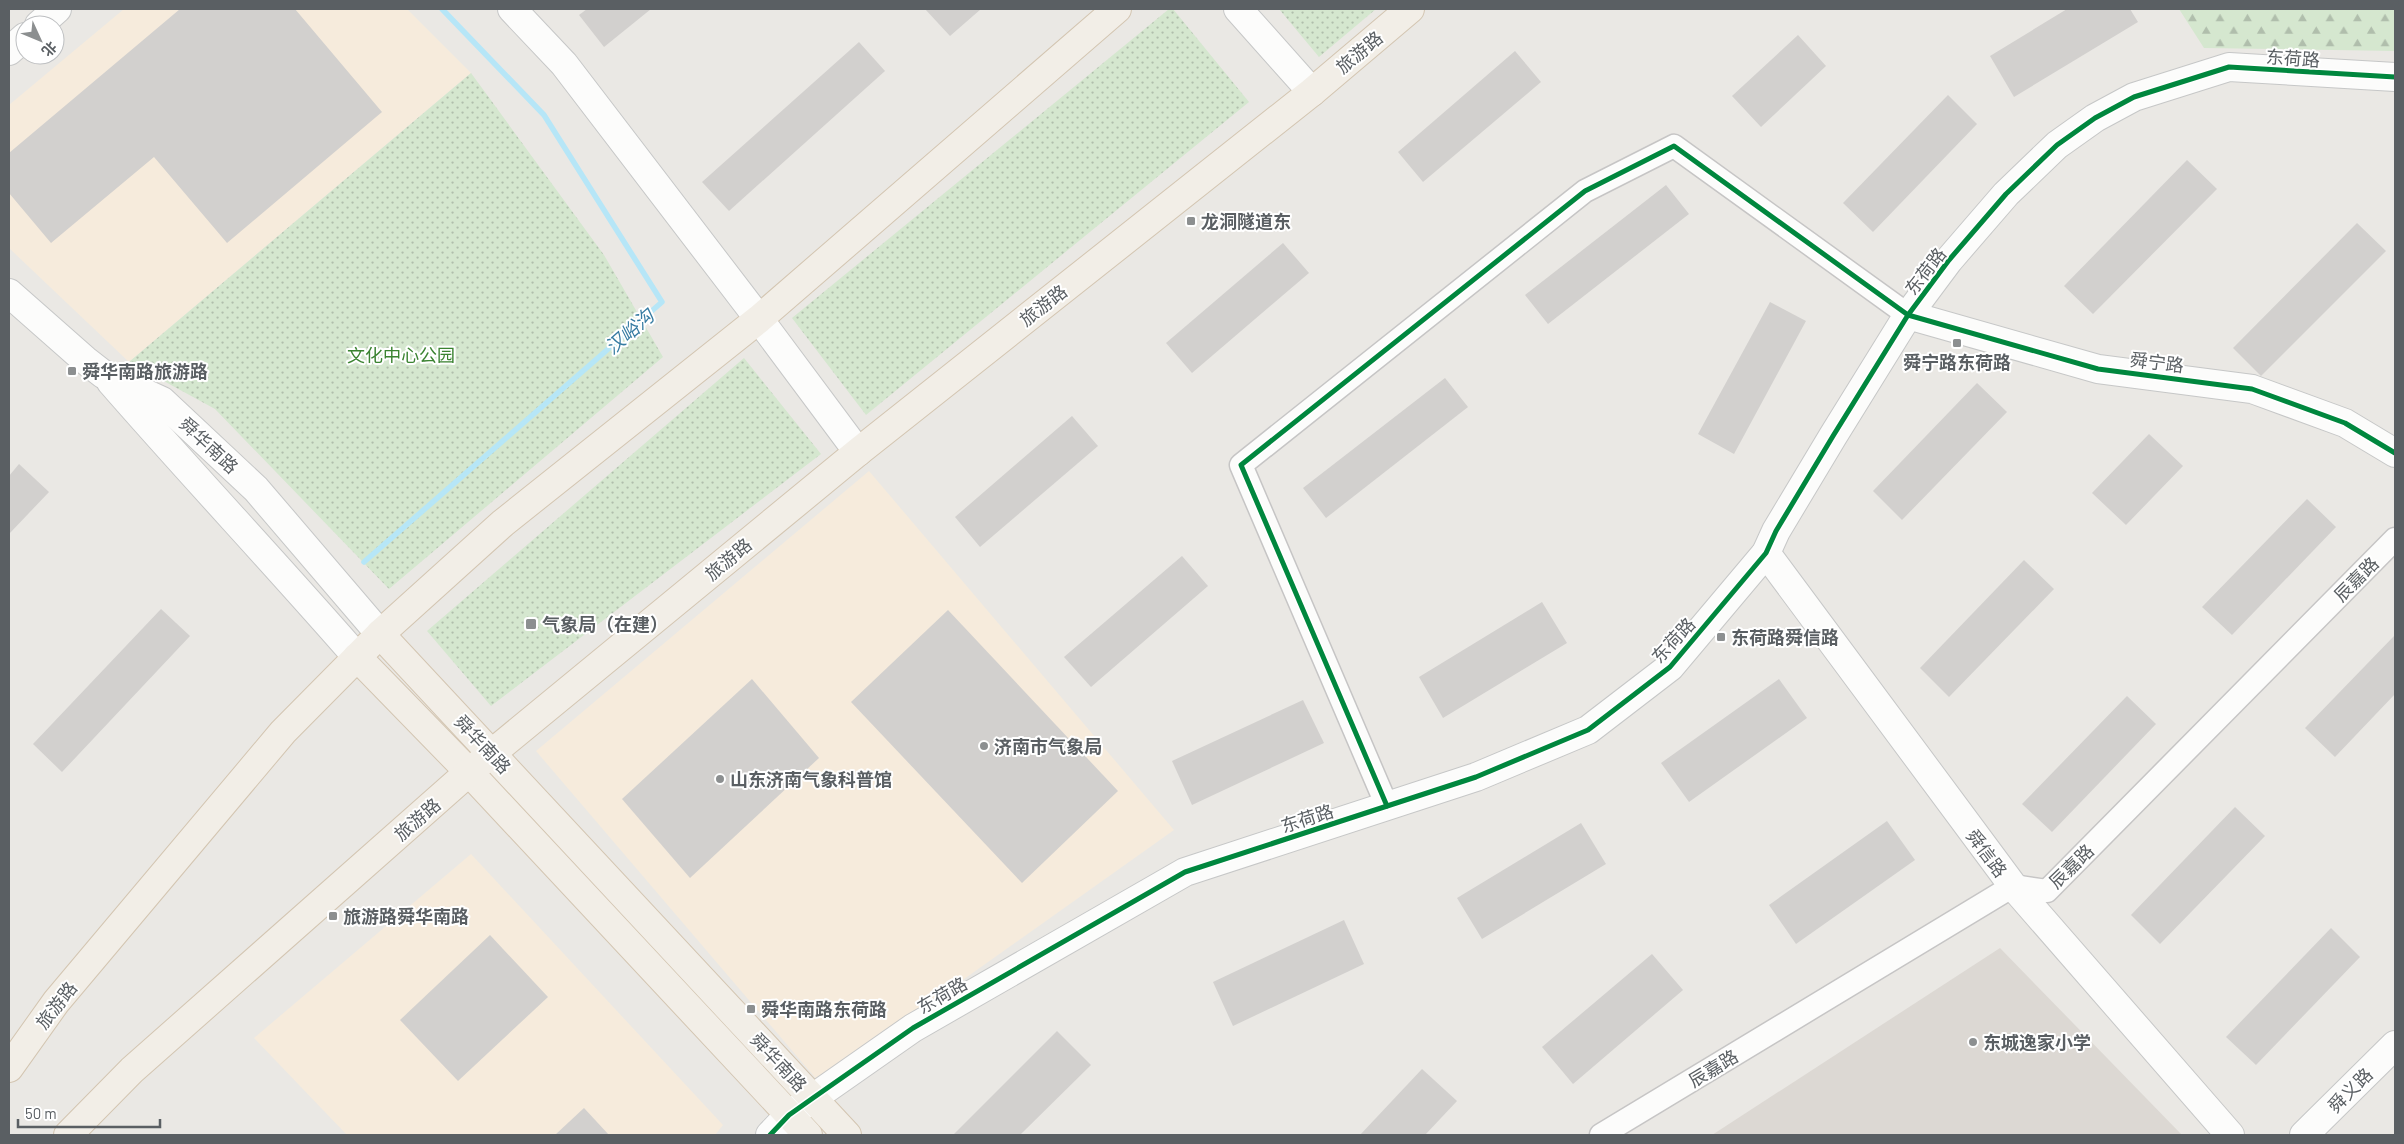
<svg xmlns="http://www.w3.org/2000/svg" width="2404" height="1144" font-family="Barlow,'Noto Sans SC',sans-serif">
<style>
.commercial{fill:#f6ebdc}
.education{fill:#dcd8d3}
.grass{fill:url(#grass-dots)}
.forest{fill:url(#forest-firs)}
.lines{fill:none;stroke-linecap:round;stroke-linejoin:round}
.stream{stroke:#b6e6f7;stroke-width:5.5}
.building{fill:#d2d0ce}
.street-casing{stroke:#c6c5c5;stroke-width:25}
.secondary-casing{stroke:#c6c7c7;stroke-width:30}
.primary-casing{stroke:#d3c5b1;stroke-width:30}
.street{stroke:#fcfcfb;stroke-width:22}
.secondary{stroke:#fcfcfb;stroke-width:28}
.primary{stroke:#f2eee7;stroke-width:28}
.cycleway-casing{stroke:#fff;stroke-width:8}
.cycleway{stroke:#00873e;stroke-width:5}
.poi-dot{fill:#8c8f90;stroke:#fff;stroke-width:2}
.labels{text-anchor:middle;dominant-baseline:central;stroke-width:4;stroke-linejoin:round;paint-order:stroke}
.street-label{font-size:18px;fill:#5a5f63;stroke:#fff}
.poi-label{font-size:18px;font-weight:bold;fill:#5a5f63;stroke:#fff;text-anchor:start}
.park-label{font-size:18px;fill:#3b8331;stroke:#fff}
.water-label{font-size:19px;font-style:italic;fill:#367ba2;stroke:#fff}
</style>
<defs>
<pattern id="grass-dots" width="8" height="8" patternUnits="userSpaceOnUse" patternTransform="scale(1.25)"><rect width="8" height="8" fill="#d5e7cf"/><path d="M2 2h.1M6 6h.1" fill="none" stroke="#b0beac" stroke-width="1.8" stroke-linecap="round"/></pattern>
<pattern id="forest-firs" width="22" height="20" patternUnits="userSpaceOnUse" patternTransform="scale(1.25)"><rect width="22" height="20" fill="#d5e7cf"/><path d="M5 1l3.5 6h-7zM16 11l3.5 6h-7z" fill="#b0beac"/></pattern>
</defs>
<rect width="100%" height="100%" fill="#eae8e4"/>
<!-- commercial -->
<g class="commercial">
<polygon points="124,9 407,9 471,73 129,362 9,248 9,105"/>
<polygon points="869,471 1174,830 819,1082 536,751"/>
<polygon points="471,854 723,1125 715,1135 347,1135 254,1038"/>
</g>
<!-- education -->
<polygon class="education" points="2000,948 2182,1135 1712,1135"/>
<!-- grass -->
<g class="grass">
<polygon points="1169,9 1173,9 1249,102 866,415 792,318"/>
<polygon points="1279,9 1376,9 1319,57"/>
<polygon points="471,73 604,255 663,357 389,589 215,409 129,362"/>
<polygon points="744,358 821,454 491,706 427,631"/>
</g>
<!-- forest -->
<polygon class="forest" points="2179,9 2395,9 2395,51 2204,48"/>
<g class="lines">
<!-- stream -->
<polyline class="stream" points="364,562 662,302 544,115 442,9"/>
</g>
<!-- building -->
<g class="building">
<polygon points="180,9 295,9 382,112 227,243 154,157 51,243 9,193 9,153"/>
<polygon points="587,9 651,9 604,47 579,15"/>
<polygon points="925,9 981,9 950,36"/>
<polygon points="2067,9 2130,9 2138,22 2014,97 1990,56"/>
<polygon points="1798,35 1826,66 1761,127 1732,96"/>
<polygon points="859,42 885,71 729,211 702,182"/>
<polygon points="1515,51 1541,82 1423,182 1398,152"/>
<polygon points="1948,95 1977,124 1873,232 1843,203"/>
<polygon points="2187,160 2217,189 2093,314 2064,286"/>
<polygon points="1666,185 1689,214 1548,324 1525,295"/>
<polygon points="2357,223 2386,251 2261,376 2233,348"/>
<polygon points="1283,243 1309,273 1192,373 1166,343"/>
<polygon points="1770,302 1806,321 1734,454 1698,434"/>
<polygon points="1445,378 1468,407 1326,518 1303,488"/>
<polygon points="1977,383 2007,412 1902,520 1873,491"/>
<polygon points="1072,416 1098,446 980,547 955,517"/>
<polygon points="2149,434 2183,466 2126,525 2092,493"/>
<polygon points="19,464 49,492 9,534 9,476"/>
<polygon points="2307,499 2336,527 2232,635 2202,607"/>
<polygon points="1182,556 1208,586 1091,687 1064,657"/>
<polygon points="2024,560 2054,589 1949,697 1920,668"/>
<polygon points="1542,602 1567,643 1443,718 1419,677"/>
<polygon points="161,609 190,636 62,772 33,744"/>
<polygon points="948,610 1118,791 1022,883 851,702"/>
<polygon points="2395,635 2395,694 2335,757 2305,728"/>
<polygon points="752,679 819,758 690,878 622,799"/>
<polygon points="1779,679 1807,718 1689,802 1661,763"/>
<polygon points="2127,696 2156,724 2052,832 2022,804"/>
<polygon points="1303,700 1324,743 1192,805 1172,761"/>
<polygon points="2235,807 2265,836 2160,944 2131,915"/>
<polygon points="1887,821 1915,860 1796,944 1769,905"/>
<polygon points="1581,823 1606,864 1482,939 1457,898"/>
<polygon points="1344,920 1364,964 1233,1026 1213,982"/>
<polygon points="2331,928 2360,957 2256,1065 2226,1037"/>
<polygon points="490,935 548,997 458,1081 400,1020"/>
<polygon points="1652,954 1683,990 1573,1084 1542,1047"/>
<polygon points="1057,1031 1091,1065 1020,1135 953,1135"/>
<polygon points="1422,1069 1457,1101 1425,1135 1360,1135"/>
<polygon points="584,1108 609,1135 555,1135"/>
</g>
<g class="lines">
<defs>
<g id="street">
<polyline points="1387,806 1241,465 1585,191 1674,146 1908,315"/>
<polyline points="1601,1135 2013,886 2047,891 2395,539"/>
</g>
<g id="secondary">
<polyline points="512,9 564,64 759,319 858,452"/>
<polyline points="1238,9 1312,92"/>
<polyline points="39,25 57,9"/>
<polyline points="9,51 25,37"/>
<polyline points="9,293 85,360 103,374 162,401 256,489 380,634"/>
<polyline points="1908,315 2098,369 2252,389 2345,423 2395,453"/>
<path d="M111,382C192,475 276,564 357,657"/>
<polyline points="1766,553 2013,886 2230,1135"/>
<polyline points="770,1135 789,1115 813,1098 913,1028 1185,872 1476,777 1588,730 1670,667 1766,553 1776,531 1833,436 1908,315 1949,260 2006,194 2057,145 2095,118 2134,97 2229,67 2395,77"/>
<polyline points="2304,1135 2395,1045"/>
</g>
<g id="primary">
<polyline points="380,634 847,1135"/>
<polyline points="357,657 469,772 808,1135"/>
<polyline points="9,1068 56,1002 283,732 380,634 503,523 759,319 1117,9"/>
<polyline points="68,1135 132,1070 469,772 858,452 1312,92 1410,9"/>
</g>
</defs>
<!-- street casing -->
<use href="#street" class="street-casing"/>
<!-- secondary casing -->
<use href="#secondary" class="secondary-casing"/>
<!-- primary casing -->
<use href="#primary" class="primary-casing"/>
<!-- street -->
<use href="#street" class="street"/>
<!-- secondary -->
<use href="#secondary" class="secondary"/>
<!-- primary -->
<use href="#primary" class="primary"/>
<defs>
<g id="cycleway">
<polyline points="1387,806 1241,465 1585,191 1674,146 1908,315 2098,369 2252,389 2345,423 2395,453"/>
<polyline points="770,1135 789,1115 813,1098 913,1028 1185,872 1476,777 1588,730 1670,667 1766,553 1776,531 1833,436 1908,315 1949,260 2006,194 2057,145 2095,118 2134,97 2229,67 2395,77"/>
</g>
</defs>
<!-- cycleway casing -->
<use href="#cycleway" class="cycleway-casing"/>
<!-- cycleway -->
<use href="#cycleway" class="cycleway"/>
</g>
<!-- markers -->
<g class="poi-dot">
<rect x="1186" y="216" width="10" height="10" rx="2.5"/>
<rect x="1952" y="338" width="10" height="10" rx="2.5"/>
<rect x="67" y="366" width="10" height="10" rx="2.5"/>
<rect x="525" y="618" width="12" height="12" rx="2.5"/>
<rect x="1716" y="632" width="10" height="10" rx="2.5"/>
<circle cx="984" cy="746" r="5"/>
<circle cx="720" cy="779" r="5"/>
<rect x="328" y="911" width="10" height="10" rx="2.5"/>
<rect x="746" y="1004" width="10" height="10" rx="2.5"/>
<circle cx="1973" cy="1042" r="5"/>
</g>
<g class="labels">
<!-- street labels -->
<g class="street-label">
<text transform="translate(1359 52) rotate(-40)">旅游路</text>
<text transform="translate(2293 58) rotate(4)">东荷路</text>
<text transform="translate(1925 271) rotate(-52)">东荷路</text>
<text transform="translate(1043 305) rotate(-38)">旅游路</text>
<text transform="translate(2157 362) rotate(7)">舜宁路</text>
<text transform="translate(209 445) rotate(43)">舜华南路</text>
<text transform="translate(728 559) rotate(-40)">旅游路</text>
<text transform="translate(2356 579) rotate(-45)">辰嘉路</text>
<text transform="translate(1673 640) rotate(-47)">东荷路</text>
<text transform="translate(483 744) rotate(47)">舜华南路</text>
<text transform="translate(1307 818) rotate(-18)">东荷路</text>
<text transform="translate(417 819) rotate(-41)">旅游路</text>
<text transform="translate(1987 853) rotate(53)">舜信路</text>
<text transform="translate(2071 866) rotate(-44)">辰嘉路</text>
<text transform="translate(942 995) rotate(-30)">东荷路</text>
<text transform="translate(56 1005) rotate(-52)">旅游路</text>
<text transform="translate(779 1062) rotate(47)">舜华南路</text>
<text transform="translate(1713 1068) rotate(-31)">辰嘉路</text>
<text transform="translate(2350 1090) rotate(-45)">舜义路</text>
</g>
<!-- poi labels -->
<g class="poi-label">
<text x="1201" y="221">龙洞隧道东</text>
<text x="1957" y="362" text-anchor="middle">舜宁路东荷路</text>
<text x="82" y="371">舜华南路旅游路</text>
<text x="542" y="624">气象局（在建）</text>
<text x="1731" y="637">东荷路舜信路</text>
<text x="994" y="746">济南市气象局</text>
<text x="730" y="779">山东济南气象科普馆</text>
<text x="343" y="916">旅游路舜华南路</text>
<text x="761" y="1009">舜华南路东荷路</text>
<text x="1983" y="1042">东城逸家小学</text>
</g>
<!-- park labels -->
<g class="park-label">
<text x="401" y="355">文化中心公园</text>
</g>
<!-- water labels -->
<g class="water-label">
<text transform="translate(629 331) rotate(-41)">汉峪沟</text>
</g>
</g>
<!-- border -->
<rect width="2404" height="1144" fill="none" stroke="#5a5f63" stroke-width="20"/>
<!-- north arrow -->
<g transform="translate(40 40) rotate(134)"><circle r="24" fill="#ffffff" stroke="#bdbfc1"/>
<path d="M0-4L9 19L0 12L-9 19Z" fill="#8c8f90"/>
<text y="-8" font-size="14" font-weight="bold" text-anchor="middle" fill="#5a5f63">北</text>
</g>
<!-- scale -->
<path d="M18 1119v8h142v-8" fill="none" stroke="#5a5f63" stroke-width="2.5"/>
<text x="25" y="1119" font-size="15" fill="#5a5f63" stroke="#ffffff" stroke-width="4" paint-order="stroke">50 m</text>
</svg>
